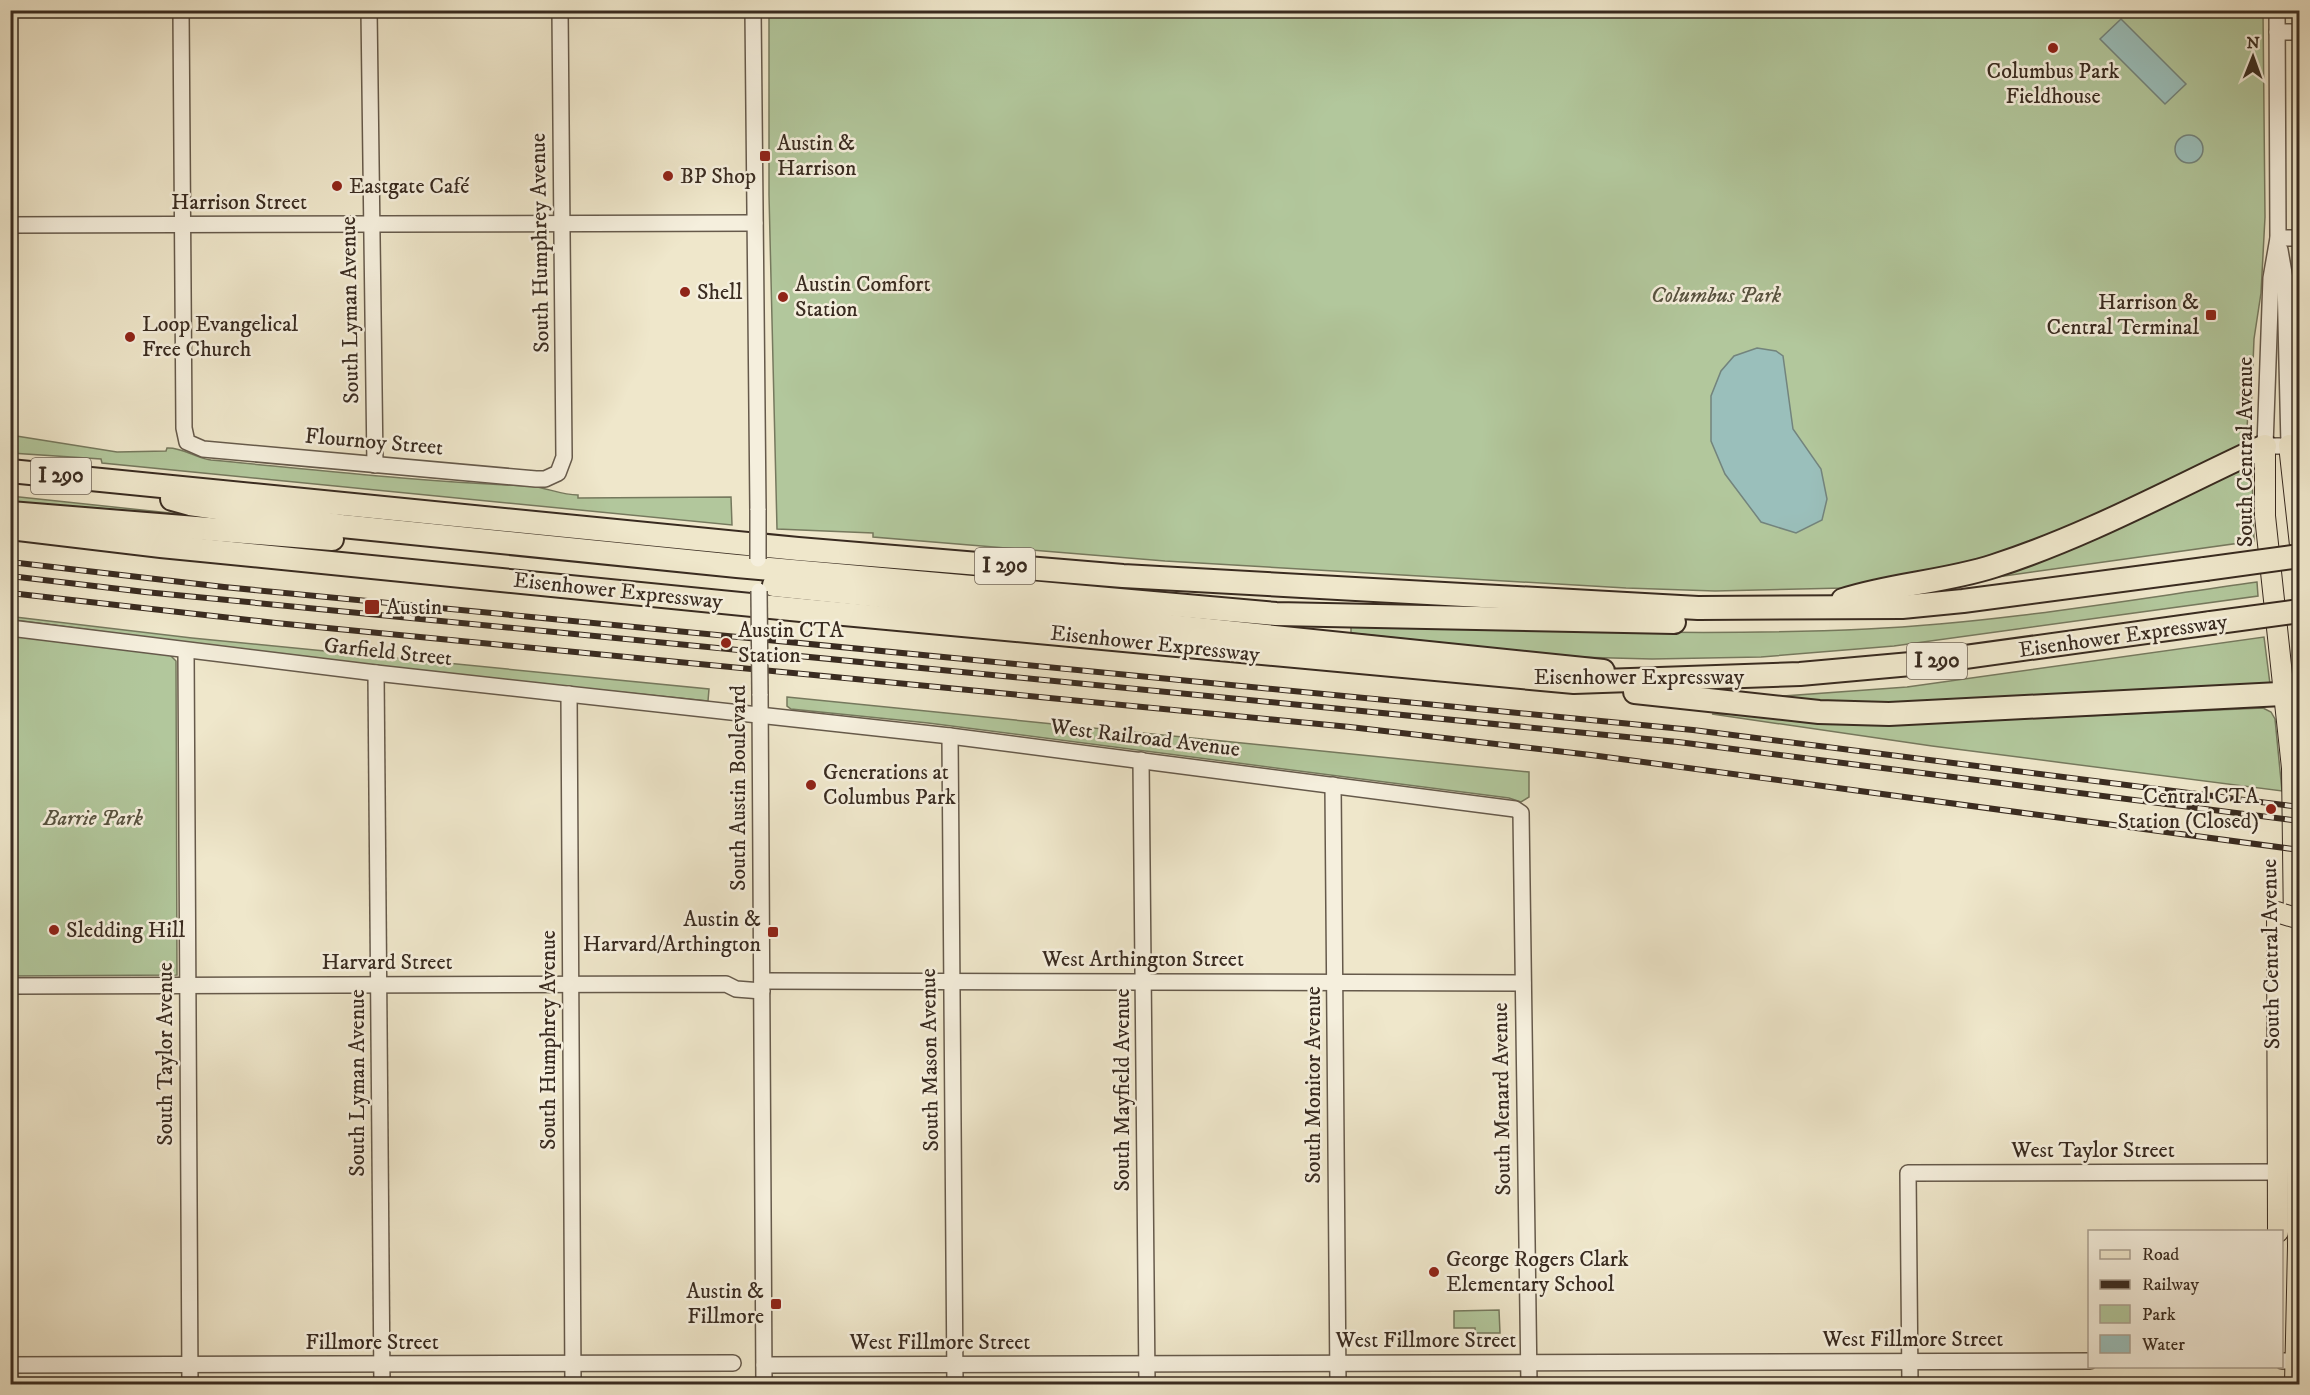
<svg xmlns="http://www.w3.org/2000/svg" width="2310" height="1395" font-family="'IM FELL DW Pica',serif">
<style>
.green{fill:#b2c79c;stroke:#76795e;stroke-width:1.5}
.water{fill:#9abfbb;stroke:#73847d;stroke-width:1.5}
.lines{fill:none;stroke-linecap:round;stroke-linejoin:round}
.minor-casing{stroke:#665a4b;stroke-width:18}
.major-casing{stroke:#392b20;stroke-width:22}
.highway-casing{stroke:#392b20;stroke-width:26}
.minor{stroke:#f5efdd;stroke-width:15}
.major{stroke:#efe7cb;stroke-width:20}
.highway{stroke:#efe7cb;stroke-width:22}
.rail-casing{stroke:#392b20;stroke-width:6}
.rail{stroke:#f5efdd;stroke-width:4;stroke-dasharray:11;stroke-linecap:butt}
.minor-bridge-casing{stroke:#665a4b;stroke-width:18;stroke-linecap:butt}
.major-bridge-casing{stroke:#392b20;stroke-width:22;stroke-linecap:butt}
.highway-bridge-casing{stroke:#392b20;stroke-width:26;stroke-linecap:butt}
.minor-bridge{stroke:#f5efdd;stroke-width:15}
.major-bridge{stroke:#efe7cb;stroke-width:20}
.highway-bridge{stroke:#efe7cb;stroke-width:22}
.poi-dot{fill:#8f2418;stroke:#f5efdd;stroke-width:2}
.labels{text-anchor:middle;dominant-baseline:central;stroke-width:5;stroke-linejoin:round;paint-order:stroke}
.shield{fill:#f5efdd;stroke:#716659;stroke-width:1.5}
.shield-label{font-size:21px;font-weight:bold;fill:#392b20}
.poi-label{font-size:22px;fill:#392b20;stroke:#f5efdd;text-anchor:start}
.street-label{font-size:22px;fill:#392b20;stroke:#f5efdd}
.park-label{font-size:22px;font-style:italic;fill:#57523f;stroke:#f5efdd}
</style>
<rect width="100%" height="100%" fill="#efe7cb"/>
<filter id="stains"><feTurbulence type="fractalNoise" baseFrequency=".00333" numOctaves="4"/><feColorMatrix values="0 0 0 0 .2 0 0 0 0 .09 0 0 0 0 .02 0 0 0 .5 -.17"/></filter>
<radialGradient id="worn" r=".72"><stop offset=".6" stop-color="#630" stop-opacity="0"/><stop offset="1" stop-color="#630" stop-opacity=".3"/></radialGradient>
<!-- green -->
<g class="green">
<polygon points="769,11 2263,11 2265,217 2261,293 2254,339 2251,412 2248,412 2246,444 2230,455 1998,559 1844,588 1715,591 1626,588 1165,561 873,537 873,533 777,529 769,195"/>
<path d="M10,435L117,452L166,451L167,448C182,447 195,458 211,460C317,470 422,482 529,486C546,487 560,495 578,495V498L731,497L732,525L102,463L101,459L11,453Z"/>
<polygon points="2248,465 2252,475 2254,541 1997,577"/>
<polygon points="10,496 189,515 11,502"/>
<path d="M2257,582L2258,596L1894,646L1761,657L1652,659L1574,657L1351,633V626C1523,629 1695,637 1867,629C1998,623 2128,600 2257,582Z"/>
<polygon points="15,617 192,638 709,689 708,701 355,665 15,620"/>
<polygon points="11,634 169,654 176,661 177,975 11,976"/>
<polygon points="2264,637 2270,684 1883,703 1785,701 1784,696 1907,687"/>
<polygon points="787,697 1529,772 1529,797 1521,802 1509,798 928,723 791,709 787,706"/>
<polygon points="2263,708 2271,712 2275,719 2282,791 1932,746 1712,714 1779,714 1779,718 1878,725"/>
<polygon points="1499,1310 1500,1333 1475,1333 1475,1328 1454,1328 1454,1311"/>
</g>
<!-- water -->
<g class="water">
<polygon points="2121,19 2186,84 2165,104 2100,39"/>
<circle cx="2189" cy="149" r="14"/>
<polygon points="1757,348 1776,351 1783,356 1793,429 1821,469 1827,499 1822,520 1796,533 1761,522 1725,474 1711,441 1711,396 1721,371 1734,356"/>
</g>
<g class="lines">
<defs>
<g id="minor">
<polyline points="181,10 184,428 187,442 203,449 536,479 545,479 558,473 564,457 560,10"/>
<polyline points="369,10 375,465"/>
<polyline points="753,10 758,510"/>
<polyline points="2277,10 2278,238 2271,278 2265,446 2300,446"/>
<polyline points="2277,32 2300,32"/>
<polyline points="10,225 755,223"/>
<polyline points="2278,238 2300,238"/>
<polyline points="2280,250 2285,279 2289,445"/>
<polyline points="10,628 376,673 950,736 1515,809 1521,813 1529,1384"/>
<polyline points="186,651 190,1384"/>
<polyline points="376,673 382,1384"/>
<polyline points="569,694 573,1384"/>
<polyline points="760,694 764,1384"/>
<polyline points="950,736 955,1384"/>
<polyline points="1141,760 1147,1384"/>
<polyline points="1333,785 1338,1384"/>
<polyline points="762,981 1523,983"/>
<polyline points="10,986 726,984 736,989 762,991"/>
<polyline points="2282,1361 2300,1361"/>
<polyline points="10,1365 733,1363"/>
<polyline points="764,1365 2090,1361"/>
<polyline points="1910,1384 1908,1173 2278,1172"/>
</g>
<g id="major">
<polyline points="2289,445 2300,545"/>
<polyline points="2265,446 2265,516 2292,768 2298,1246 2295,1384"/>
<polyline points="2278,1232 2277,912 2283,914"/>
</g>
<g id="highway">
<polyline points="10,471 798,549 1123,576 1698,608 1902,607 1963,601 2205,569"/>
<polyline points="172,499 190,504 342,526 737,566 1276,614 1674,622"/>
<polyline points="10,513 332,539"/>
<polyline points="10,528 161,546 801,610 1574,682 1800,674 1922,663 2211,623"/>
<polyline points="774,585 1603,671"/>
<path d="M1843,600C1892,584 1945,582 1994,566C2088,536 2176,487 2265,446"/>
<polyline points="1635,692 1819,712 1889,714 2300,693"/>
</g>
</defs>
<!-- minor casing -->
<use href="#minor" class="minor-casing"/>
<!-- major casing -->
<use href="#major" class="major-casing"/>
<!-- highway casing -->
<use href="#highway" class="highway-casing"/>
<!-- minor -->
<use href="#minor" class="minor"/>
<!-- major -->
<use href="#major" class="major"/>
<!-- highway -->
<use href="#highway" class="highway"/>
<defs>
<g id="rail">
<polyline points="10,562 224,587 1693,730 2300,807"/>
<polyline points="10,576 145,592 1678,742 2300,821"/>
<polyline points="10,593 276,623 1350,727 1591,755 2300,850"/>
</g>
</defs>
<!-- rail casing -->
<use href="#rail" class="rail-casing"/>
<!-- rail -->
<use href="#rail" class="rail"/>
<defs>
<g id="minor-bridge">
<polyline points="758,510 758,559"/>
<polyline points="759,591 760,694"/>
</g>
<polyline id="major-bridge" points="2283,914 2300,919"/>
<g id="highway-bridge">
<polyline points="2205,569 2300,556"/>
<polyline points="2211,623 2300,611"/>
</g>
</defs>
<!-- minor-bridge casing -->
<use href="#minor-bridge" class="minor-bridge-casing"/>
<!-- major-bridge casing -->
<use href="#major-bridge" class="major-bridge-casing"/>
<!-- highway-bridge casing -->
<use href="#highway-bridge" class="highway-bridge-casing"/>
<!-- minor-bridge -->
<use href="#minor-bridge" class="minor-bridge"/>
<!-- major-bridge -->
<use href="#major-bridge" class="major-bridge"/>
<!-- highway-bridge -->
<use href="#highway-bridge" class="highway-bridge"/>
</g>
<!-- markers -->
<g class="poi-dot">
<circle cx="2053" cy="48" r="6"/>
<rect x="759" y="150" width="12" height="12" rx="3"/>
<circle cx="668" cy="176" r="6"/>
<circle cx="337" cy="186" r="6"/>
<circle cx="685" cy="292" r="6"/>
<circle cx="783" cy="297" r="6"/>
<rect x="2205" y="309" width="12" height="12" rx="3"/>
<circle cx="130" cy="337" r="6"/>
<rect x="364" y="599" width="16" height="16" rx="3"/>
<circle cx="726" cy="643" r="6"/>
<circle cx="811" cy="785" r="6"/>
<circle cx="2271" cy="809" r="6"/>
<circle cx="54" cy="930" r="6"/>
<rect x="767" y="926" width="12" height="12" rx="3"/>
<circle cx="1434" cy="1272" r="6"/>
<rect x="770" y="1298" width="12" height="12" rx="3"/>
</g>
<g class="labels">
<!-- shield labels -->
<g class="shield">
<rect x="31" y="458" width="60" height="36" rx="4.5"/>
<rect x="975" y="548" width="60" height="36" rx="4.5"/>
<rect x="1907" y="643" width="60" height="36" rx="4.5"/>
</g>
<g class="shield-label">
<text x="61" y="476">I 290</text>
<text x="1005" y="566">I 290</text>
<text x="1937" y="661">I 290</text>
</g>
<!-- poi labels -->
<g class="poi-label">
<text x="2053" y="71" text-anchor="middle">Columbus Park<tspan x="2053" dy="25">Fieldhouse</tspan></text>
<text x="777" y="143">Austin &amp;<tspan x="777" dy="25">Harrison</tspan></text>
<text x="680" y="176">BP Shop</text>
<text x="349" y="186">Eastgate Café</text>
<text x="795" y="284">Austin Comfort<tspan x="795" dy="25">Station</tspan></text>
<text x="697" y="292">Shell</text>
<text x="2199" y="302" text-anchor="end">Harrison &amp;<tspan x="2199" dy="25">Central Terminal</tspan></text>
<text x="142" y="324">Loop Evangelical<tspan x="142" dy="25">Free Church</tspan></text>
<text x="386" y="607">Austin</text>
<text x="738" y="630">Austin CTA<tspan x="738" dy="25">Station</tspan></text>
<text x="823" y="772">Generations at<tspan x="823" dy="25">Columbus Park</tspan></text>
<text x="2259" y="796" text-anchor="end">Central CTA<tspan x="2259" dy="25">Station (Closed)</tspan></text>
<text x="761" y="919" text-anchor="end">Austin &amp;<tspan x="761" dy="25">Harvard/Arthington</tspan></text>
<text x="66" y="930">Sledding Hill</text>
<text x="1446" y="1259">George Rogers Clark<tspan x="1446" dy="25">Elementary School</tspan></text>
<text x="764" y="1291" text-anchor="end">Austin &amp;<tspan x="764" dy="25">Fillmore</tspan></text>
</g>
<!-- street labels -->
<g class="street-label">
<text x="239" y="202">Harrison Street</text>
<text transform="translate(540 243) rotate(-91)">South Humphrey Avenue</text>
<text transform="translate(350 310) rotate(-91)">South Lyman Avenue</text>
<text transform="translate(374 442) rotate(5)">Flournoy Street</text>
<text transform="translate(2245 452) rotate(-90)">South Central Avenue</text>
<text transform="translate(618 591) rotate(6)">Eisenhower Expressway</text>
<text transform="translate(2123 636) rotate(-8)">Eisenhower Expressway</text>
<text transform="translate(1155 644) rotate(6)">Eisenhower Expressway</text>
<text transform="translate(388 652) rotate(6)">Garfield Street</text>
<text x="1639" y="677">Eisenhower Expressway</text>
<text transform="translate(1145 738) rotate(7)">West Railroad Avenue</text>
<text transform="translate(738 788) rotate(-90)">South Austin Boulevard</text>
<text transform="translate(2271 954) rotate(-91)">South Central Avenue</text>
<text x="1143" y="959">West Arthington Street</text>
<text x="387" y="962">Harvard Street</text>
<text transform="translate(548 1040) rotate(-90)">South Humphrey Avenue</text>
<text transform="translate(165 1054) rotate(-90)">South Taylor Avenue</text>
<text transform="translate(930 1060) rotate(-91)">South Mason Avenue</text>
<text transform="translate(357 1083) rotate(-90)">South Lyman Avenue</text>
<text transform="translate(1313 1085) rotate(-90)">South Monitor Avenue</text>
<text transform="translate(1122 1090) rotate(-90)">South Mayfield Avenue</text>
<text transform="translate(1502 1099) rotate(-91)">South Menard Avenue</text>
<text x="2093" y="1150">West Taylor Street</text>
<text x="1913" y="1339">West Fillmore Street</text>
<text x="1426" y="1340">West Fillmore Street</text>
<text x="372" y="1342">Fillmore Street</text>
<text x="940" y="1342">West Fillmore Street</text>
</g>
<!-- park labels -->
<g class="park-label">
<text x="1716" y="295">Columbus Park</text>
<text x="93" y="818">Barrie Park</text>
</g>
</g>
<!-- margin -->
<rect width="2310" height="1395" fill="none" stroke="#efe7cb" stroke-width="36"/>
<rect x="12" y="12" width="2286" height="1371" fill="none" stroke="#392b20" stroke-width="3"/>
<rect x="18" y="18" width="2274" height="1359" fill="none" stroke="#392b20" stroke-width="1.5"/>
<!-- legend -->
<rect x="2088" y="1230" width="195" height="138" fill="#f5efdd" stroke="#aaa191" stroke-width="1.5"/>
<rect x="2100" y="1250" width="30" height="9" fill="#efe7cb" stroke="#aaa191" stroke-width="1.5"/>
<text x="2142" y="1260" font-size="18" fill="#392b20">Road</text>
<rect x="2100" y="1280" width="30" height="9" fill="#392b20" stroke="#aaa191" stroke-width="1.5"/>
<text x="2142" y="1290" font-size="18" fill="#392b20">Railway</text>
<rect x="2100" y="1305" width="30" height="18" fill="#b2c79c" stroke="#aaa191" stroke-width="1.5"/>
<text x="2142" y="1320" font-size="18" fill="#392b20">Park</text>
<rect x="2100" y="1335" width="30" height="18" fill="#9abfbb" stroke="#aaa191" stroke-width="1.5"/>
<text x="2142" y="1350" font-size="18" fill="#392b20">Water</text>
<!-- north arrow -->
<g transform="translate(2253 57) rotate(1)" stroke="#f5efdd" stroke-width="4.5" paint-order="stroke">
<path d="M0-4.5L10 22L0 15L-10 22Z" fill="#392b20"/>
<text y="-9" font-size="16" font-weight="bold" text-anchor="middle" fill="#392b20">N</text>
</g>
<rect width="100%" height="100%" filter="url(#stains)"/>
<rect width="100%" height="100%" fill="url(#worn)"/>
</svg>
